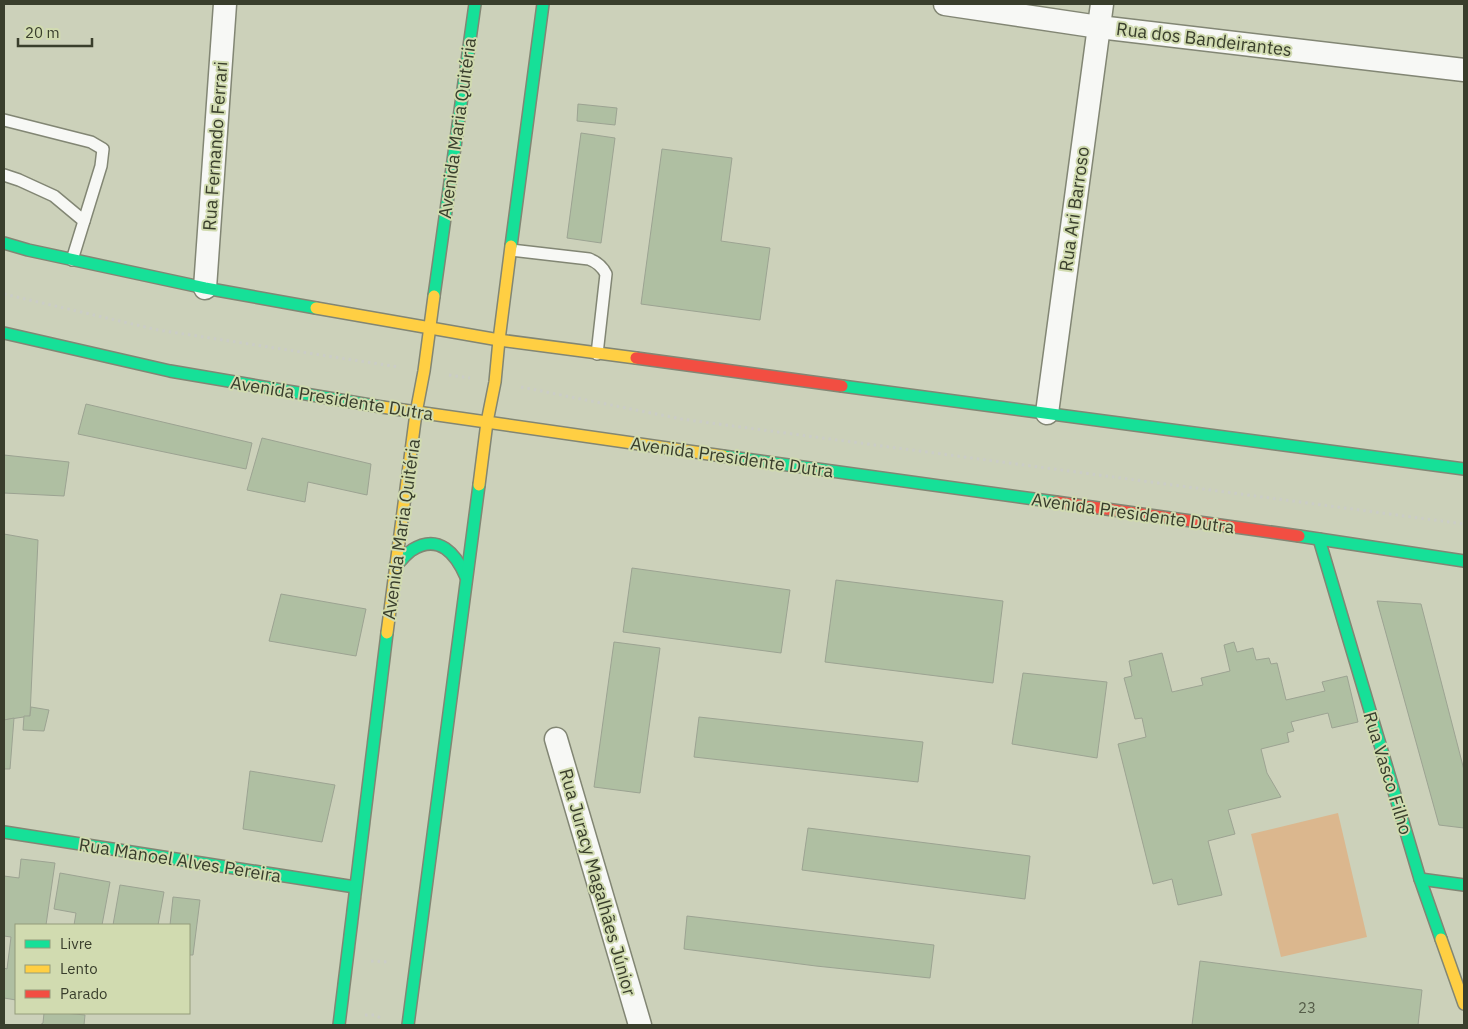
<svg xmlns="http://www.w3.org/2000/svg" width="1468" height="1029" font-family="'IBM Plex Sans',sans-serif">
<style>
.green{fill:#dbb78e}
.building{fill:#afbfa2;stroke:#9ca392}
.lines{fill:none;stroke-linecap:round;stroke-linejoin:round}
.lane-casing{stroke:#828674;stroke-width:14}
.street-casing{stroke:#828674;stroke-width:25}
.fast-casing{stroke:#828674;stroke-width:14}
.slow-casing{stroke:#828674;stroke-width:14}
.jam-casing{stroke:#828674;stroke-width:14}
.path{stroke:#cbcdc6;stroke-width:3;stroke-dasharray:2.5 4;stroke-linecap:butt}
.lane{stroke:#f7f8f5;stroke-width:11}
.street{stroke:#f7f8f5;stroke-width:22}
.fast{stroke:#16e098;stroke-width:11}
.slow{stroke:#ffcf43;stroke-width:11}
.jam{stroke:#f24e42;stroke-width:11}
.labels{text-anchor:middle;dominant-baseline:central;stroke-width:4;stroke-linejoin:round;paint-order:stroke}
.number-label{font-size:15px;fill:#565e4a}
.street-label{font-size:18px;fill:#393e2c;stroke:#d1dbb0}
</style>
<rect width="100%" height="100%" fill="#ccd1ba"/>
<!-- green -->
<polygon class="green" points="1338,813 1367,937 1281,957 1251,834"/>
<!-- building -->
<g class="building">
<polygon points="578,104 617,108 615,125 577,121"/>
<polygon points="581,133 615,138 601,243 567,238"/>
<polygon points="662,149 732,158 721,241 770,248 760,320 641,304"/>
<polygon points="86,404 252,443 246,469 78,434"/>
<polygon points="262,438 371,464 367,495 308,482 305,502 247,490"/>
<polygon points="4,455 69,462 64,496 4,493"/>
<polygon points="4,534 38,540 30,716 4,720"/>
<polygon points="632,568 790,590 781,653 623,632"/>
<polygon points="836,580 1003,601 993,683 825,662"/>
<polygon points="281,594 366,609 356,656 269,641"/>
<polygon points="1377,601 1421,604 1464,770 1464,828 1439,825"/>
<polygon points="614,642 660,648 640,793 594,787"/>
<polygon points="1234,642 1237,652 1253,648 1256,660 1269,658 1271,664 1277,663 1286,700 1325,691 1322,682 1347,676 1358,722 1332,728 1328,713 1291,722 1294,731 1287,733 1289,742 1261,749 1267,773 1281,797 1228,810 1235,834 1208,841 1222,895 1178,905 1172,879 1153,884 1118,744 1146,737 1142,718 1135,719 1124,678 1132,676 1129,661 1162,653 1172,692 1203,685 1201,678 1230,671 1224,645"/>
<polygon points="1023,673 1107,682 1097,758 1012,744"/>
<polygon points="31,707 49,710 44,731 23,730 24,716 30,716"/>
<polygon points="699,717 923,742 918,782 694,757"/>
<polygon points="14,718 10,769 4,769 4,720"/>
<polygon points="250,771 335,785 322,842 243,829"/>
<polygon points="808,828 1030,856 1025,899 802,870"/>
<polygon points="21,859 55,863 46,925 16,925 16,1000 4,998 4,968 7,969 11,937 4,936 4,876 19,878"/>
<polygon points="60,873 110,882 102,925 74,925 76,913 54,909"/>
<polygon points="120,885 164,892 158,925 113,925"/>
<polygon points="173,897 200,900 193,955 189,955 189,925 170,925"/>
<polygon points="687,916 934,945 930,978 816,966 684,949"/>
<polygon points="1200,961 1422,990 1418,1025 1192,1025"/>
<polygon points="44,1013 64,1013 85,1015 84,1025 40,1025 43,1023"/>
</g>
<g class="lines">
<defs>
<g id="lane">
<polyline points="4,120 91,142 103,149 101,166 72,260"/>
<polyline points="4,175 19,180 54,196 84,221"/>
<path d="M511,250L589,259C597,262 602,266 606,274L597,354"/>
</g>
<g id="street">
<polyline points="945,4 1099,27 1464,70"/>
<polyline points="205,288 225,4"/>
<polyline points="1047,413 1102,4"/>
<polyline points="556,739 640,1025"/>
</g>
<g id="fast">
<polyline points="4,243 28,250 205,288 316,308"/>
<polyline points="511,246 543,4"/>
<polyline points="434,296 475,4"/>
<polyline points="4,333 170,371 382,407"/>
<polyline points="842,386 1464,469"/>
<polyline points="723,456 1056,502"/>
<polyline points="1299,536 1464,561"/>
<polyline points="1319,539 1420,879 1441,939"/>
<path d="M395,566C401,561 406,554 412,550C439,533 456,554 466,577"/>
<polyline points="4,832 355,887"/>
<polyline points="1420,879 1464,885"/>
<polyline points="339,1025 387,633"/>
<polyline points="408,1025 479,485"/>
</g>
<g id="slow">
<polyline points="316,308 499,340 636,358"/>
<polyline points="382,407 723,456"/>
<polyline points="479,485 487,422 495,382 499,340 511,246"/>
<polyline points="387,633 416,413 424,371 434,296"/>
<polyline points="1441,939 1464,1004"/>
</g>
<g id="jam">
<polyline points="636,358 842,386"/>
<polyline points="1056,502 1299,536"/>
</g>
</defs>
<!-- lane casing -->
<use href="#lane" class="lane-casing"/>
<!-- street casing -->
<use href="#street" class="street-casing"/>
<!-- fast casing -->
<use href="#fast" class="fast-casing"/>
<!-- slow casing -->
<use href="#slow" class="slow-casing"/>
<!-- jam casing -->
<use href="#jam" class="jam-casing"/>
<!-- path -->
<g class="path">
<polyline points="4,294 158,330 399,367"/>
<polyline points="449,375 470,378"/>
<polyline points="521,387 681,419 1464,524"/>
<polyline points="371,961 390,962"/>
<polyline points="365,1015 374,1015 383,1019"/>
</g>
<!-- lane -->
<use href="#lane" class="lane"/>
<!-- street -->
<use href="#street" class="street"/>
<!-- fast -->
<use href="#fast" class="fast"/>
<!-- slow -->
<use href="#slow" class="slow"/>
<!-- jam -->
<use href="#jam" class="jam"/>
</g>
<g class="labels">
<!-- number labels -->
<g class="number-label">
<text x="1307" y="1007">23</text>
</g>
<!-- street labels -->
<g class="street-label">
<text transform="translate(1204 39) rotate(7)">Rua dos Bandeirantes</text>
<text transform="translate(457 128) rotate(-82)">Avenida Maria Quitéria</text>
<text transform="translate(215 146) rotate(-86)">Rua Fernando Ferrari</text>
<text transform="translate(1074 209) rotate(-82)">Rua Ari Barroso</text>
<text transform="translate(332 398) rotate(9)">Avenida Presidente Dutra</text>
<text transform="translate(732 457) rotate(8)">Avenida Presidente Dutra</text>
<text transform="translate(1133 513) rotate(8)">Avenida Presidente Dutra</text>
<text transform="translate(401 529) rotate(-82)">Avenida Maria Quitéria</text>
<text transform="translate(1388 773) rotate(73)">Rua Vasco Filho</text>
<text transform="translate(180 860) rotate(9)">Rua Manoel Alves Pereira</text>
<text transform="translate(598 882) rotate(74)">Rua Juracy Magalhães Júnior</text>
</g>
</g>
<!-- border -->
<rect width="1468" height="1029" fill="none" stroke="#393e2c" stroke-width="10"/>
<!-- legend -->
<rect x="15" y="924" width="175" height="90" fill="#d1dbb0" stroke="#949c7b"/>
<rect x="25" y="940" width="25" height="8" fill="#16e098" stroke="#949c7b"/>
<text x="60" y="949" font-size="15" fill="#393e2c">Livre</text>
<rect x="25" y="965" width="25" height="8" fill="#ffcf43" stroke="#949c7b"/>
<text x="60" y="974" font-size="15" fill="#393e2c">Lento</text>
<rect x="25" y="990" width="25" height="8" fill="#f24e42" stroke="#949c7b"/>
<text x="60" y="999" font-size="15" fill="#393e2c">Parado</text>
<!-- scale -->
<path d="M18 38v8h74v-8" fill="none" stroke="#393e2c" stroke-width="2.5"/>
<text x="25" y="38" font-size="15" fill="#393e2c" stroke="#d1dbb0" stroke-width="4" paint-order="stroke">20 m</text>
</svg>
